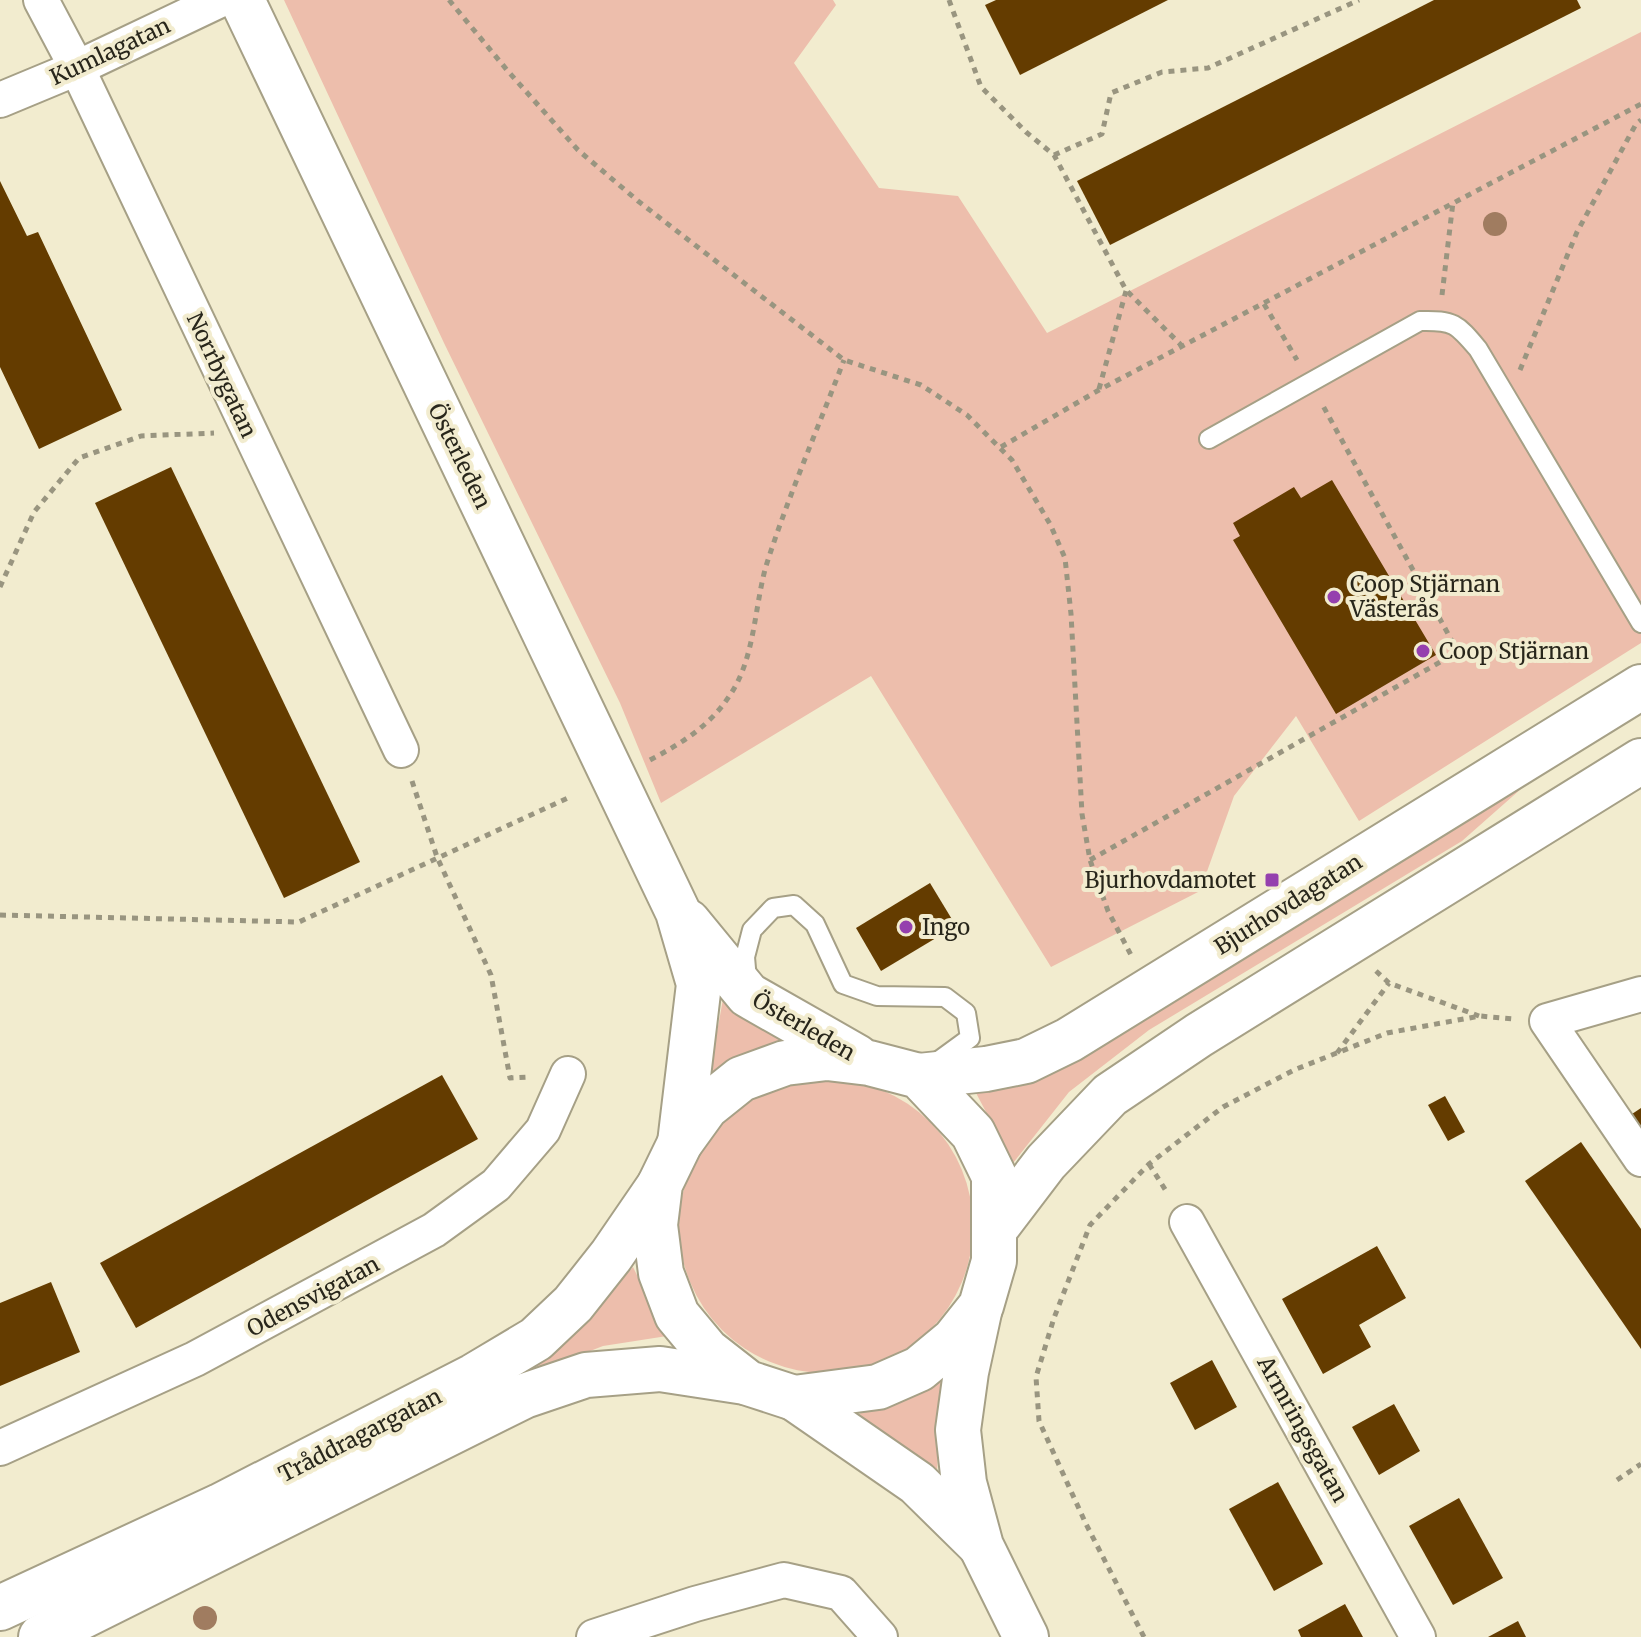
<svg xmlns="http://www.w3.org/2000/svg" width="1641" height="1637" font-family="Merriweather,serif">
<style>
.green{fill:#edbeac}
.building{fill:#643c00}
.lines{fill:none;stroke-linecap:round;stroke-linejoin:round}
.service-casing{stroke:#a6a086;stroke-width:22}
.minor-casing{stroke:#a6a086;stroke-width:38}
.secondary-casing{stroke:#a6a086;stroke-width:48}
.path{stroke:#999580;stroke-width:5;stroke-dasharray:6 6;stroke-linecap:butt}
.service{stroke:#fff;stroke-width:18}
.minor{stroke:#fff;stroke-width:34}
.secondary{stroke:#fff;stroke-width:44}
.tree{fill:#a07c60}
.poi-dot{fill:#9540ae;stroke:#f2eccf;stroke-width:3}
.labels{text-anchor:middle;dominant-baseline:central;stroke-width:8;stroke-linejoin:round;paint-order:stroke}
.street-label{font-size:22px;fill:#28261b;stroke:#f2eccf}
.poi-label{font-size:22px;fill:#28261b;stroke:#f2eccf;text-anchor:start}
</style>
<rect width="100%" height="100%" fill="#f2eccf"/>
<!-- green -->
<g class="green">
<polygon points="284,0 833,0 836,5 794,63 879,188 958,196 1047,333 1641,32 1641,643 1359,821 1296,716 1234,796 1200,891 1051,967 871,676 661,803 620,703 444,343"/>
<polygon points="1547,766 1462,841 1149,1030 1069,1092 1013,1163 976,1093 1025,1080"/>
<polygon points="724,994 786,1040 709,1075"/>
<circle cx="826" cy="1226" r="147"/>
<polygon points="633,1267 667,1336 603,1346 513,1381 588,1320"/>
<polygon points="943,1375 937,1472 857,1415"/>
</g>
<!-- building -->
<g class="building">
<polygon points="996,0 1168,0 1020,75 985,5"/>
<polygon points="1434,0 1577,0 1581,8 1110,245 1077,181"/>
<polygon points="0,181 27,236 38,232 122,410 39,449 0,367"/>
<polygon points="171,467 360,862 284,898 95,503"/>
<polygon points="1332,480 1436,655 1336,714 1233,540 1240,536 1233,523 1294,487 1301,498"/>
<polygon points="930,883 956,926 881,971 856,928"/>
<polygon points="442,1075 478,1139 136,1328 100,1263"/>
<polygon points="1445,1096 1465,1132 1448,1141 1428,1105"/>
<polygon points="1641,1108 1641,1140 1626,1118"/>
<polygon points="1581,1142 1641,1229 1641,1349 1525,1181"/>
<polygon points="1377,1246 1406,1298 1359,1325 1371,1347 1323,1374 1282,1299"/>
<polygon points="51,1282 80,1352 0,1386 0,1303"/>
<polygon points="1212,1360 1237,1407 1195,1430 1170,1383"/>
<polygon points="1394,1404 1420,1451 1379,1475 1352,1427"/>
<polygon points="1278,1482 1323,1564 1274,1591 1229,1509"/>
<polygon points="1459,1498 1503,1578 1453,1605 1409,1526"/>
<polygon points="1345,1604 1363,1637 1301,1637 1298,1630"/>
<polygon points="1518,1621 1526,1637 1488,1637"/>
</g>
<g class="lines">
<defs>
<g id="service">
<path d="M1209,439L1420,321C1454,320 1457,324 1478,349L1641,623"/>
<polyline points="747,980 745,957 752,930 773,908 794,905 815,924 843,984 877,996 945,997 966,1013 970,1038 933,1065"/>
</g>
<g id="minor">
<polyline points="41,0 77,68 401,750"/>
<polyline points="0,100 77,68 220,0"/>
<polyline points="1641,994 1547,1021 1641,1159"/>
<polyline points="1187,1222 1418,1637"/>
<polyline points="0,1448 195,1359 434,1230 496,1185 543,1130 568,1074"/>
<polyline points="594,1637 695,1604 784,1580 841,1593 880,1637"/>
</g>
<g id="secondary">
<polyline points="242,0 678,912 699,984 680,1143"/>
<polyline points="688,922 748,995 857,1057"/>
<polygon points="827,1058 869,1063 919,1076 973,1133 994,1176 994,1261 981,1306 954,1340 919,1369 878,1387 794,1398 748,1383 707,1351 677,1315 661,1273 655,1225 660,1184 680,1143 706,1107 741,1079 785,1063"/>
<polyline points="919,1076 986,1069 1026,1061 1069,1040 1641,687"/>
<polyline points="995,1229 1046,1162 1110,1095 1199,1035 1641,761"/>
<polyline points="979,1312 966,1372 958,1430 964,1483 981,1546 1026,1637"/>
<polyline points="794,1398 917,1483 980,1545"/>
<polyline points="0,1608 220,1506 474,1376 536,1339 573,1304 611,1256 659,1186"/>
<polyline points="41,1637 524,1396 586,1375 660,1369 745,1382"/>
</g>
</defs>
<!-- service casing -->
<use href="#service" class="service-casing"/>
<!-- minor casing -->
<use href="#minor" class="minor-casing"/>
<!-- secondary casing -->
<use href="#secondary" class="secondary-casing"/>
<!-- path -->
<g class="path">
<polyline points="449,0 507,70 578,150 638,201 844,360 921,385 967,415 1012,460 1050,524 1065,558 1071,614 1082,814 1090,860 1108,911 1131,955"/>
<polyline points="949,0 981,87 1026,132 1054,155 1126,290 1182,346"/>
<polyline points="1054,155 1102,134 1111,93 1162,72 1208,68 1359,0"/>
<polyline points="1442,295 1453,202"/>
<polyline points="1264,304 1297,360"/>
<polyline points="1520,370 1577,232 1636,124 1641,120"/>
<polyline points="1099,389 1126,291"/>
<polyline points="1001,447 1099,390 1641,104"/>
<polyline points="0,587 34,512 79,458 141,436 214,433"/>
<path d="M650,760C682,743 710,726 730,695C755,658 754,609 766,566C788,497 818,428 844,360"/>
<polyline points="412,781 437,857 491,975 510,1078 529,1077"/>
<polyline points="1090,860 1458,652 1322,404"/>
<polyline points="0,915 299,922 572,796"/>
<polyline points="1376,971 1389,983 1479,1016"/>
<polyline points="1337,1053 1389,983"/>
<polyline points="1149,1164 1168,1194"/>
<polyline points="1617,1480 1641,1464"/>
<polyline points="1144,1637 1086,1524 1039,1421 1036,1377 1054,1318 1090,1225 1149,1164 1223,1107 1294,1070 1387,1033 1480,1016 1514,1019"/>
</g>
<!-- service -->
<use href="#service" class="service"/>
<!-- minor -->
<use href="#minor" class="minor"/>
<!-- secondary -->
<use href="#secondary" class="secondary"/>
</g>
<!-- trees -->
<g class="tree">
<circle cx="1495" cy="224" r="12"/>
<circle cx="205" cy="1618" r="12"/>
</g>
<!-- markers -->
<g class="poi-dot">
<circle cx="1334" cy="597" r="8"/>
<circle cx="1423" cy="651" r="8"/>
<rect x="1264" y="872" width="16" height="16" rx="4"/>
<circle cx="906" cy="927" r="8"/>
</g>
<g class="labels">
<!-- street labels -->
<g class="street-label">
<text transform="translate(110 51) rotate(-25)">Kumlagatan</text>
<text transform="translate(222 375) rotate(65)">Norrbygatan</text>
<text transform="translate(460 456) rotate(64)">Österleden</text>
<text transform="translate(1288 904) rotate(-32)">Bjurhovdagatan</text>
<text transform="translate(804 1026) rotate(30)">Österleden</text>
<text transform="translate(313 1296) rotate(-28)">Odensvigatan</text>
<text transform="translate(1303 1429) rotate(61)">Armringsgatan</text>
<text transform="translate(360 1435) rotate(-27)">Tråddragargatan</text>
</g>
<!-- poi labels -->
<g class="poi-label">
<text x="1350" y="584">Coop Stjärnan<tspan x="1350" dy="25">Västerås</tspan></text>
<text x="1439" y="651">Coop Stjärnan</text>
<text x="1256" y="880" text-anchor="end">Bjurhovdamotet</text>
<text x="922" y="927">Ingo</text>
</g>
</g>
</svg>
